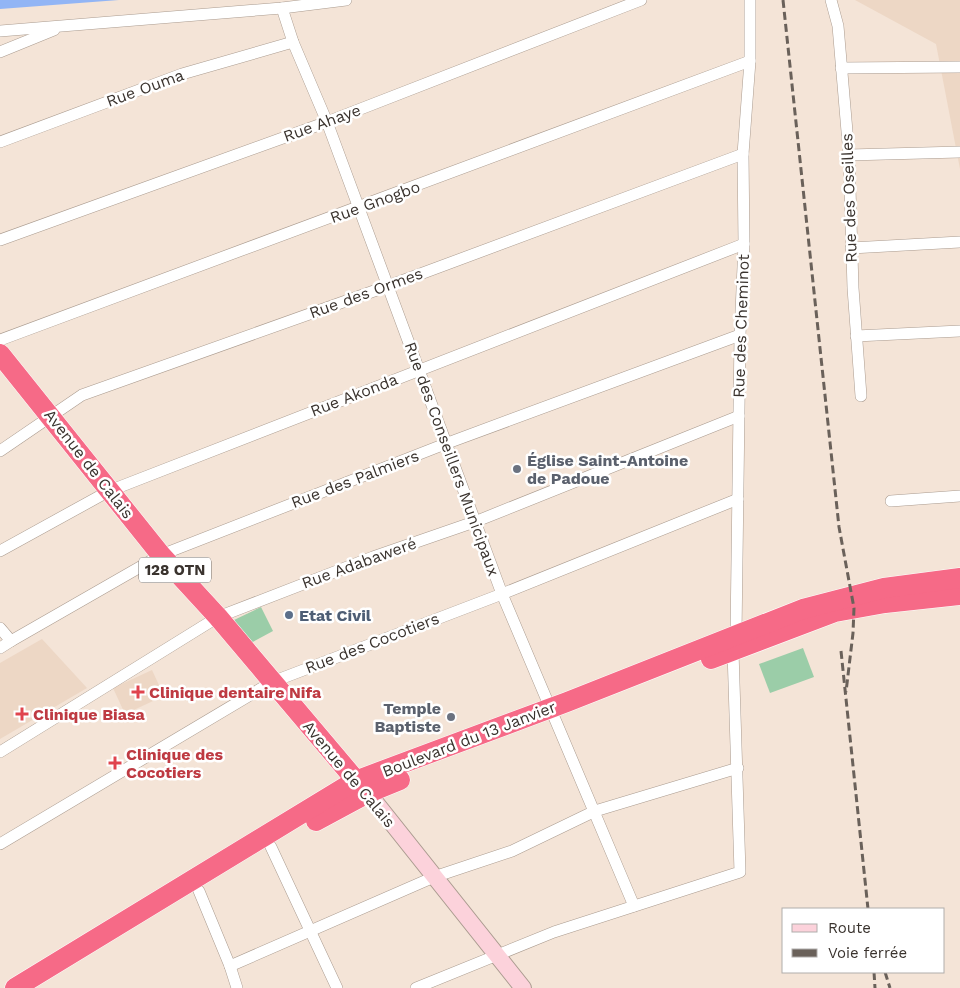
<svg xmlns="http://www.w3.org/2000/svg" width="960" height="988" font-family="'Work Sans',sans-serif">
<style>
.built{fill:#edd7c5}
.green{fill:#9bcda8}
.water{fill:#92b5f5}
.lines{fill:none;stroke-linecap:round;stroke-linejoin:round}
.street-casing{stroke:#aa9b8f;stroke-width:12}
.secondary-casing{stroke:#aa9b8f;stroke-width:18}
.highway-casing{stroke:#fff;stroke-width:21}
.street{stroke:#fff;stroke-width:11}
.secondary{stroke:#fcd2db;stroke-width:16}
.highway{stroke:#f66a87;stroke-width:20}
.rail{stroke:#6a615a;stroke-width:3;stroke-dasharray:8 4;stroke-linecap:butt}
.worship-dot{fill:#6b7280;stroke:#fff;stroke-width:2}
.service-dot{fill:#5c6f8a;stroke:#fff;stroke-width:2}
.health-dot{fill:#e0444e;stroke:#fff;stroke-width:2}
.labels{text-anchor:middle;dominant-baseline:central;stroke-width:5;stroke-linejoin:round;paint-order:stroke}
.shield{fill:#fff;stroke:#75706d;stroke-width:1}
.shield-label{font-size:15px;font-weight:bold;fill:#3a332e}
.street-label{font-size:16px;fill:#3a332e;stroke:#fff}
.worship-label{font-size:16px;font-weight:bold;fill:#5b616d;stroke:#fff;text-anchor:start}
.service-label{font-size:16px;font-weight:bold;fill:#4e5e75;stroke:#fff;text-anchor:start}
.health-label{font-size:16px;font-weight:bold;fill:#be3a42;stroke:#fff;text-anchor:start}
</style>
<rect width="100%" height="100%" fill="#f4e4d7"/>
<!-- built -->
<g class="built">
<polygon points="855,0 960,0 960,169 936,44"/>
<polygon points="42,639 87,688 0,739 0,663"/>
<polygon points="152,670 164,696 125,714 113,688"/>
</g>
<!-- green -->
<g class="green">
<polygon points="261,607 273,631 247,645 234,620"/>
<polygon points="803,648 814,677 770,693 759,664"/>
</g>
<!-- water -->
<polygon class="water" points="0,0 119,0 0,9"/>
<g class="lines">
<defs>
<g id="street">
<polyline points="831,0 838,26 849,155 853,288 861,396"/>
<polyline points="282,8 293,42 327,122 502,594 634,906"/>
<polyline points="0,31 282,8 346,0"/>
<polyline points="0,52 54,30"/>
<polyline points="841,68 960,67"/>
<polyline points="0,142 182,74 293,42"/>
<polyline points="849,155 960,152"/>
<polyline points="0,240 327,122 641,0"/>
<polyline points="851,248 960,242"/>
<polyline points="856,336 960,331"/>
<polyline points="0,340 750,61"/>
<polyline points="0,451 82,395 388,286 743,154"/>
<polyline points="891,501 960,496"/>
<polyline points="0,551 109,491 744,244"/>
<polyline points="0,628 11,641 0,648"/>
<polyline points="11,641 161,555 445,444 740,335"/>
<polyline points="0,752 218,617 373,557 477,521 739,416"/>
<polyline points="0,844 272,682 502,594 738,499"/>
<polyline points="271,847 337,988"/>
<polyline points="199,891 230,966 237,988"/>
<polyline points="230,966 434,877 512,851 595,811 738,768"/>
<polyline points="416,988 554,932 740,872 733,651 736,635 740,335 744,244 743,154 750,61 750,0"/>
</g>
<polyline id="secondary" points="368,793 523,988"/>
<g id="highway">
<polyline points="0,354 161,555 218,617 364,790"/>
<polyline points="711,659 835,612 885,603 960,595"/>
<polyline points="316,821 368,793 400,780"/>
<polyline points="15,988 355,781 567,702 803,609 884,588 960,578"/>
</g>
</defs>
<!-- street casing -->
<use href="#street" class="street-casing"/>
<!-- secondary casing -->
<use href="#secondary" class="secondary-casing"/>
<!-- highway casing -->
<use href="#highway" class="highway-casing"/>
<!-- street -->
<use href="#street" class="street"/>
<!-- secondary -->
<use href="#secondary" class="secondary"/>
<!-- highway -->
<use href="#highway" class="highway"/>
<!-- rail -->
<g class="rail">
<polyline points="783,0 839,527 854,608 853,633 846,692"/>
<polyline points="841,651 868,909"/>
<polyline points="874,972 875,988"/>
<polyline points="885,972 890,988"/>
</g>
</g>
<!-- markers -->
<g class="worship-dot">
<circle cx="517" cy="469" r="5"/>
<circle cx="451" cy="717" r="5"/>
</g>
<circle class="service-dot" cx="289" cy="615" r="5"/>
<g class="health-dot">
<path d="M135.5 684.5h5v5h5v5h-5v5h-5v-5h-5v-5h5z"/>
<path d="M19.5 706.5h5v5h5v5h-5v5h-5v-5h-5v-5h5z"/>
<path d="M112.5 755.5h5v5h5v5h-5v5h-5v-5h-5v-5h5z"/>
</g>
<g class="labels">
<!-- shield labels -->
<rect class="shield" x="139" y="557.5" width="72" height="25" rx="4"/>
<g class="shield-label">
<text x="175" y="570">128 OTN</text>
</g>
<!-- street labels -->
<g class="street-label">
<text transform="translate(145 88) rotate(-20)">Rue Ouma</text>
<text transform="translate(322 123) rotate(-20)">Rue Ahaye</text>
<text transform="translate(849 198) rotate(-92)">Rue des Oseilles</text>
<text transform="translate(375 202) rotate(-20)">Rue Gnogbo</text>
<text transform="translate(366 293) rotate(-20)">Rue des Ormes</text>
<text transform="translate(741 326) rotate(-88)">Rue des Cheminot</text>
<text transform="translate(354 395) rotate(-21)">Rue Akonda</text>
<text transform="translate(452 459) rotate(70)">Rue des Conseillers Municipaux</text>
<text transform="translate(89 464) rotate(52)">Avenue de Calais</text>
<text transform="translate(355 479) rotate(-21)">Rue des Palmiers</text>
<text transform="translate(359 563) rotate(-20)">Rue Adabaweré</text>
<text transform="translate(372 643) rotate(-21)">Rue des Cocotiers</text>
<text transform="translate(469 739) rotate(-21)">Boulevard du 13 Janvier</text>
<text transform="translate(349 774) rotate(50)">Avenue de Calais</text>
</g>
<!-- worship labels -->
<g class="worship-label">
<text x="527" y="460">Église Saint-Antoine<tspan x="527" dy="18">de Padoue</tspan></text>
<text x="441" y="708" text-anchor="end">Temple<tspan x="441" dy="18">Baptiste</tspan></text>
</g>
<!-- service labels -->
<g class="service-label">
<text x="299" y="615">Etat Civil</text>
</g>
<!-- health labels -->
<g class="health-label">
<text x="149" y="692">Clinique dentaire Nifa</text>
<text x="33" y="714">Clinique Biasa</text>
<text x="126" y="754">Clinique des<tspan x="126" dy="18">Cocotiers</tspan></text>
</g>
</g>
<!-- legend -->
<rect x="782" y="908" width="162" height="65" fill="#ffffff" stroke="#b0adab"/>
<rect x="792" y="924" width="25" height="8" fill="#fcd2db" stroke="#b0adab"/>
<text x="828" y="933" font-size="15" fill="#3a332e">Route</text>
<rect x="792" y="949" width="25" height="8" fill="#6a615a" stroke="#b0adab"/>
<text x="828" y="958" font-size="15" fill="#3a332e">Voie ferrée</text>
</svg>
